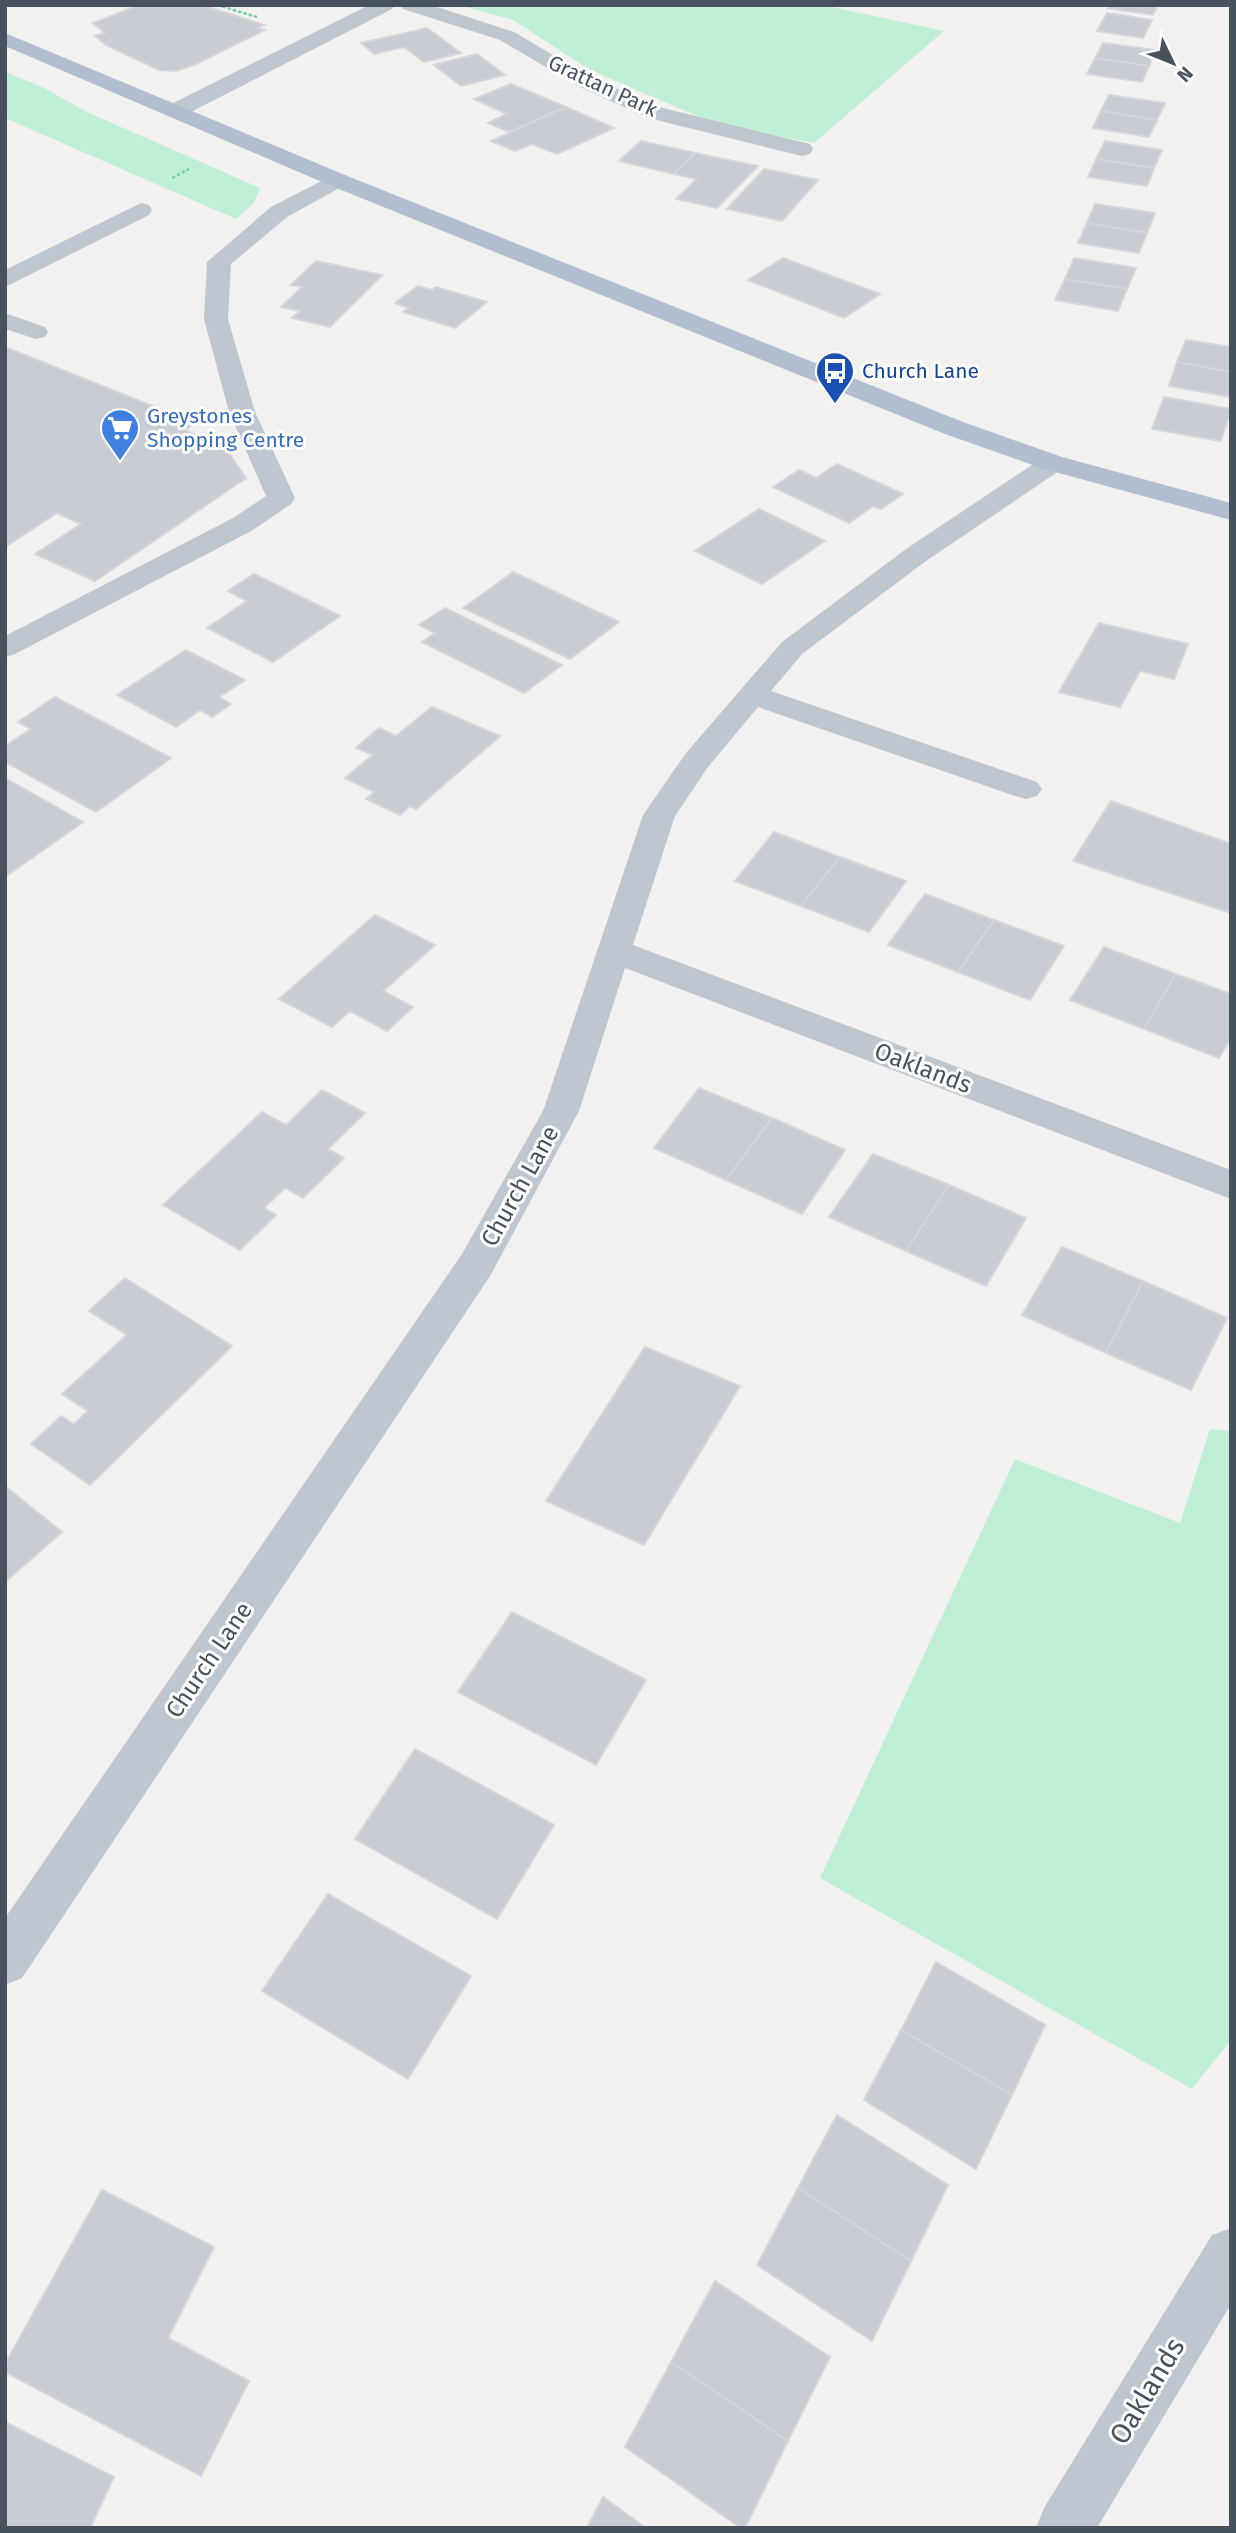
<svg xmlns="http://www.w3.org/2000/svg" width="1236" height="2533" font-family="'Fira Sans',sans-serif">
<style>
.green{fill:#bff0d5}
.building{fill:#caccd3;stroke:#d4d6dc;stroke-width:2}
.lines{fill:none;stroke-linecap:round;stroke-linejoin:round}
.path{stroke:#76cfa9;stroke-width:2.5;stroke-dasharray:3.5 2;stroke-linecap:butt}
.minor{fill:#bec7cf;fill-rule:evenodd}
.major{fill:#b0becf;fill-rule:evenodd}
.labels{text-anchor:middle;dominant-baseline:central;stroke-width:6;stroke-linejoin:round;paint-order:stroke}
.far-street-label{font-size:21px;fill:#48525e;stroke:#fff}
.far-transit-label{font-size:21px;fill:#164399;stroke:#fff;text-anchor:start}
.far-shop-label{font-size:21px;fill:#366cbe;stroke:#fff;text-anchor:start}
.street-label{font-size:24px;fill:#48525e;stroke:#fff}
.near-street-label{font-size:28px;fill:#48525e;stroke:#fff}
</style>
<rect width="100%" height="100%" fill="#f3f0f0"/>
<!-- green -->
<g class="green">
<polygon points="459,5 823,5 944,31 814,143 716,124 590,70 513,20"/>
<polygon points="5,72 42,87 87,112 260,188 254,203 236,219 5,118"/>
<polygon points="1210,1429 1231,1431 1231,2040 1192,2089 820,1878 1015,1459 1180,1523"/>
</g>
<!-- building -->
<g class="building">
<polygon points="139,5 202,5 264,25 258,28 265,30 196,64 176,71 159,70 106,45 95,36 105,33 93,23"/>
<polygon points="1110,5 1158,5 1153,15 1108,8"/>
<polygon points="1107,13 1152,20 1143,38 1097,31"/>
<polygon points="427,28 461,53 424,62 404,47 374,54 361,43"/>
<polygon points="1103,43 1156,50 1149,66 1095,58"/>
<polygon points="477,54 505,75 461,86 434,65"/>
<polygon points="1095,58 1149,66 1142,82 1087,74"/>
<polygon points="511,84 566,107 509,132 488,123 507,114 474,99"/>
<polygon points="1109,95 1165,103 1157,120 1101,111"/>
<polygon points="566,107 614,128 557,154 532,144 515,151 491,141"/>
<polygon points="1101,111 1157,120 1149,137 1093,128"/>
<polygon points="641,141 695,153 673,174 619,161"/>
<polygon points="1105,141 1162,150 1154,168 1096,159"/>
<polygon points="695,153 758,166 717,208 676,199 697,179 673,174"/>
<polygon points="1096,159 1154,168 1147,186 1088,177"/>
<polygon points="764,169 818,180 782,221 727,209"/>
<polygon points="1095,204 1155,213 1147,233 1087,223"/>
<polygon points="1087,223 1147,233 1139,253 1078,243"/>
<polygon points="783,258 880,294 844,318 748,280"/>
<polygon points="1074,258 1136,268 1127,289 1065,279"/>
<polygon points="316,261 382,275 330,327 292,318 300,311 281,307 302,287 291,285"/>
<polygon points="1065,279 1127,289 1118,311 1055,300"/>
<polygon points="418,286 432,290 436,287 487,302 455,328 403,312 409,308 395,303"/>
<polygon points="1186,340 1231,347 1231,372 1177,362"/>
<polygon points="5,347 195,423 185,430 224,446 246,478 95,581 35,554 81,524 57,513 5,547"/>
<polygon points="1177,362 1231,372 1231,397 1169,386"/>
<polygon points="1164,397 1231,409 1221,441 1152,429"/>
<polygon points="837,464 903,494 881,509 873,506 849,523 773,487 799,470 816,478"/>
<polygon points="759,509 825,541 762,584 695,551"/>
<polygon points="513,572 619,622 570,659 463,608"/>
<polygon points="254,574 340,616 273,662 207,628 247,601 228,591"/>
<polygon points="445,608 562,665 524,693 422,642 435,633 419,625"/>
<polygon points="1099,623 1188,644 1174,679 1140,671 1120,707 1059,692"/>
<polygon points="186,650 245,680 219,697 231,704 212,717 200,710 176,727 117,695"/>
<polygon points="55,697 171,758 96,812 5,762 5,746 31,729 18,722"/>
<polygon points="432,707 500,736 416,809 410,806 400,815 366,799 374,792 345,778 373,755 356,748 379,728 396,736"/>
<polygon points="5,778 83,822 5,877"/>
<polygon points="1111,801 1231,844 1231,913 1073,861"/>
<polygon points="774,832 840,857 801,906 735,881"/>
<polygon points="840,857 906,881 869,932 801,906"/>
<polygon points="925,894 994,920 958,972 888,945"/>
<polygon points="375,915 435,945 383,991 413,1007 387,1031 350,1011 332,1027 279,999"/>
<polygon points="994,920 1064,946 1030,1000 958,972"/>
<polygon points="1104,947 1176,974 1144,1029 1070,1000"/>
<polygon points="1176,974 1231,994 1231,1038 1219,1058 1144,1029"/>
<polygon points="699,1088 772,1118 726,1180 654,1148"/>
<polygon points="322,1090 365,1113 328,1149 344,1158 303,1198 285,1188 264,1208 276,1215 240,1250 163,1205 262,1112 286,1125"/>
<polygon points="772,1118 845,1150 802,1214 726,1180"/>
<polygon points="873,1154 949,1185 906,1251 829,1217"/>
<polygon points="949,1185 1026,1218 986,1286 906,1251"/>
<polygon points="1062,1247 1143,1281 1106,1353 1022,1315"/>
<polygon points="125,1278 232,1346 90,1485 31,1444 61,1416 74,1424 88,1411 62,1394 127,1335 89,1311"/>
<polygon points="1143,1281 1227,1318 1191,1390 1106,1353"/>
<polygon points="645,1347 740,1386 644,1545 546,1501"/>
<polygon points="5,1486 62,1532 5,1582"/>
<polygon points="512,1612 646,1680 596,1765 458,1692"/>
<polygon points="415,1749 554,1825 497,1919 355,1839"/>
<polygon points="328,1894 471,1976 408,2079 262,1991"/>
<polygon points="936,1962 1045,2025 1012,2095 901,2030"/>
<polygon points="901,2030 1012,2095 976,2169 864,2100"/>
<polygon points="837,2115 948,2185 911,2261 798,2188"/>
<polygon points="798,2188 911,2261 872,2341 757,2265"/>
<polygon points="102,2190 214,2247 168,2338 249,2381 201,2476 5,2372 5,2364"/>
<polygon points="715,2281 830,2357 788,2441 671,2362"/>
<polygon points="671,2362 788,2441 745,2528 741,2528 625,2447"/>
<polygon points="5,2422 114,2477 90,2528 5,2528"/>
<polygon points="603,2497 646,2528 587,2528"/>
</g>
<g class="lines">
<!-- path -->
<g class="path">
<polyline points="217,5 257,17"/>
<polyline points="172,178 189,169"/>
</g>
<!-- minor -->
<g class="minor">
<polygon points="369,5 395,5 392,9 183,116 167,116 164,111 167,106"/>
<polygon points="400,5 431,5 514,32 596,80 663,108 810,144 813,149 810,154 802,156 648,118 582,88 500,40 403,9"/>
<polygon points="337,173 345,175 348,180 345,185 287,217 231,264 228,319 255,412 295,498 291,504 253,530 15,654 5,657 5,636 233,518 266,496 229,412 204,319 207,262 271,207"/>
<polygon points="141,203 149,205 152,210 149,215 5,287 5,270"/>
<polygon points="5,313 45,327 48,332 45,337 36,339 5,329"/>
<polygon points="1053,455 1062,457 1066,463 1062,469 926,561 802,654 771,691 1037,782 1042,789 1037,796 1026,799 1015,796 758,707 708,767 675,816 633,945 1231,1170 1231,1199 625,968 579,1111 490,1276 22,1978 5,1985 5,1918 462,1254 543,1111 643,815 686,753 782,642 906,549 1044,457"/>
<polygon points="1231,2228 1231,2304 1097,2528 1036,2528 1044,2508 1212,2235"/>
</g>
<!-- major -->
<polygon class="major" points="5,33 345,175 963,422 1062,457 1231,503 1231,520 1044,469 945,434 329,185 5,46"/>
</g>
<!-- icons -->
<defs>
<symbol id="bus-pin" viewBox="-11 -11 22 30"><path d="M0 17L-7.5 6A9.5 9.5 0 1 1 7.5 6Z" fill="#1a4fb4" stroke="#fff"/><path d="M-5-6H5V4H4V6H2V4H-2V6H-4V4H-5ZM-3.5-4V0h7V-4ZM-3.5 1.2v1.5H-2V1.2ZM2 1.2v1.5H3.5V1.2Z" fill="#fff"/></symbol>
<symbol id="supermarket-pin" viewBox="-11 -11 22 30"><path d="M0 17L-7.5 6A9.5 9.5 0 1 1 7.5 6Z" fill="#3f7fe0" stroke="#fff"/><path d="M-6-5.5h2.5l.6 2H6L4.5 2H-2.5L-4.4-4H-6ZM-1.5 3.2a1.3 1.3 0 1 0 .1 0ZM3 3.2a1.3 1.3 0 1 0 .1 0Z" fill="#fff"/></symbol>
</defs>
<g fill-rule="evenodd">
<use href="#bus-pin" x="813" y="349" width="44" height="60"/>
<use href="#supermarket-pin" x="98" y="406" width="44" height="60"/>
</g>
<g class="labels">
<!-- far-street labels -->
<g class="far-street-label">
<text transform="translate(603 86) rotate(25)">Grattan Park</text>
</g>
<!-- far-transit labels -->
<g class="far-transit-label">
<text x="862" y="371">Church Lane</text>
</g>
<!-- far-shop labels -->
<g class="far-shop-label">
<text x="147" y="416">Greystones<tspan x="147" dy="24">Shopping Centre</tspan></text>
</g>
<!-- street labels -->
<g class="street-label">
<text transform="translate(923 1068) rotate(21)">Oaklands</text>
<text transform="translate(520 1186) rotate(-61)">Church Lane</text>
<text transform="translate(209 1660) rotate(-56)">Church Lane</text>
</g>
<!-- near-street labels -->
<g class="near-street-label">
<text transform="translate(1147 2391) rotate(-59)">Oaklands</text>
</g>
</g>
<!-- border -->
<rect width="1236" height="2533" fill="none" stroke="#48525e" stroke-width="14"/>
<!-- north arrow -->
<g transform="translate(1173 63) rotate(133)" stroke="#ffffff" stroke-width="5" paint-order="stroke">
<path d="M0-5L12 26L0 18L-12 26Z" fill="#48525e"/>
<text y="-10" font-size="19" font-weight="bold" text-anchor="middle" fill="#48525e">N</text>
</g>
</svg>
